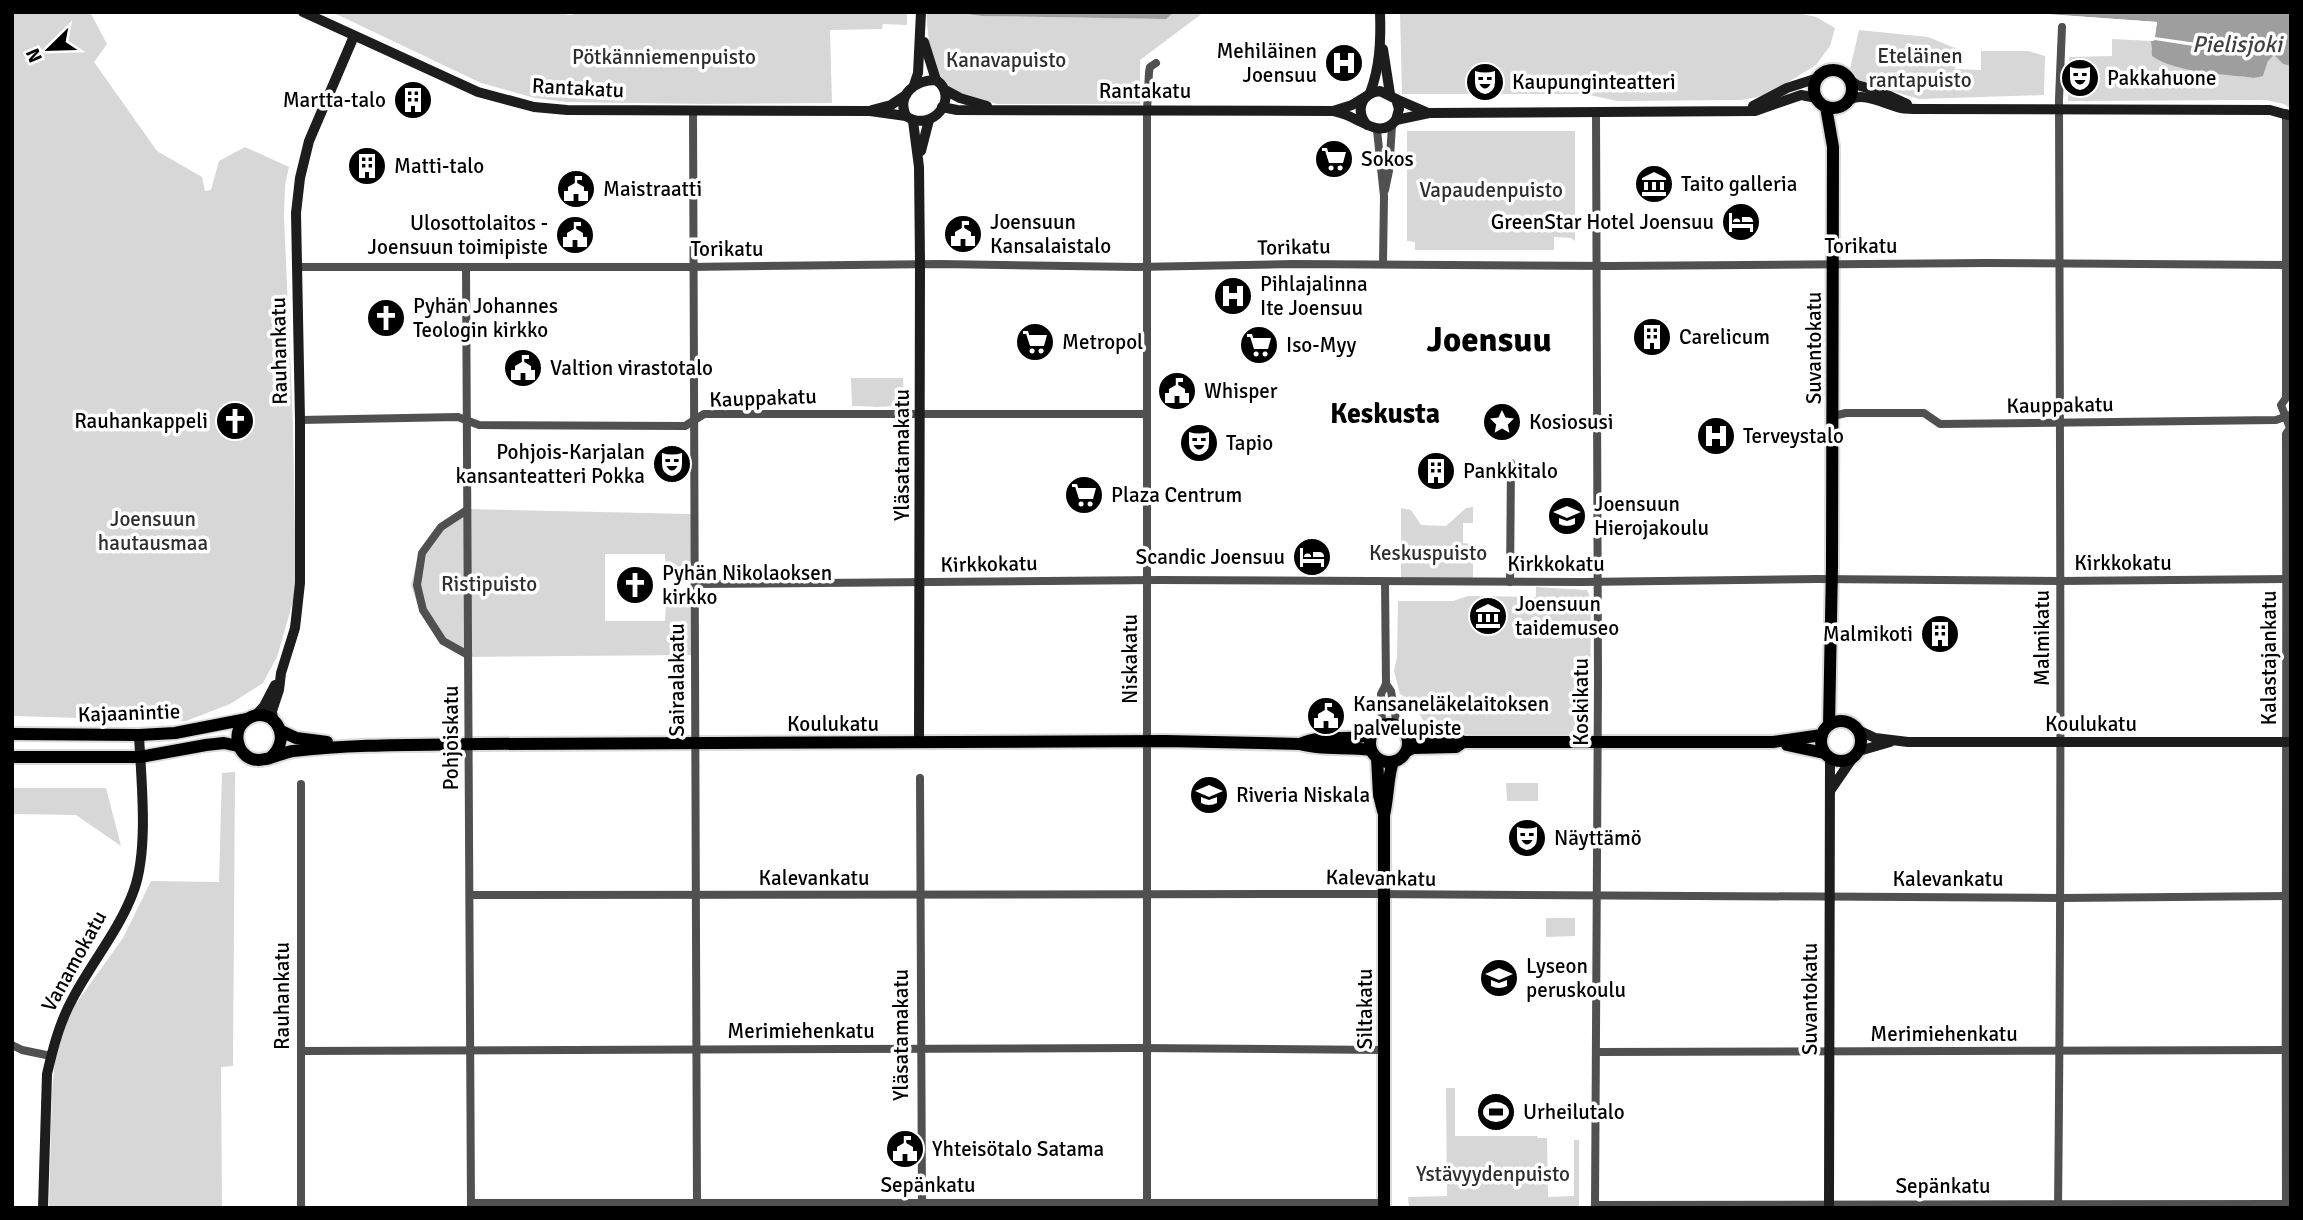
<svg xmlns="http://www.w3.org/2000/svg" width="2303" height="1220" font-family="Signika,sans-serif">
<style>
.green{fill:#d7d7d7}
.water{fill:#9e9e9e}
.pier{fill:#fff}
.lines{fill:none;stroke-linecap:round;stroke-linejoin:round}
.primary-casing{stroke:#dbdbdb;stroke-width:16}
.street{stroke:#505050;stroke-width:8}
.secondary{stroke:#1d1d1d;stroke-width:10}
.primary{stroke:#000;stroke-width:12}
.labels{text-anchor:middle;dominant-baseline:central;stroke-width:7;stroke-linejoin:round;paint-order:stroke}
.poi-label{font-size:21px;fill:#000;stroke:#fff;text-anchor:start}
.park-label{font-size:21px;fill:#2e2e2e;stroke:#fff}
.street-label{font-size:21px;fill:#000;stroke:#fff}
.water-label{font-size:23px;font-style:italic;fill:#3f3f3f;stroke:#fff}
.district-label{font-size:28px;font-weight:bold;fill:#000;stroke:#fff}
.town-label{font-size:35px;font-weight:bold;fill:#000;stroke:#fff}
</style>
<rect width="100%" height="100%" fill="#fff"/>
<!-- green -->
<g class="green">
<polygon points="12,12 90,12 107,44 94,62 157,151 202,177 205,191 211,190 219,161 245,147 289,167 285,185 284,216 293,424 296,591 277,657 263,683 230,704 186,721 12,716"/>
<polygon points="332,12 546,12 572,15 578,12 907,12 907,25 883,24 882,29 830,30 832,103 705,104 568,102 535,98 481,83"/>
<polygon points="926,12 951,12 982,16 1165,19 1174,12 1204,12 1140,60 1140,104 997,104 952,90 940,77 930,54"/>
<polygon points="1400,12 1794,12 1816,17 1835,28 1830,46 1816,65 1767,95 1741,100 1617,101 1585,94 1402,94"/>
<polygon points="1859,30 1928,37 1955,48 1955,69 1981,70 1981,51 2028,51 2045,56 2044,95 1919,99 1865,83 1856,79 1850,69"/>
<polygon points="2112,39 2151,41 2151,50 2195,70 2254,78 2263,75 2268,61 2274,55 2283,64 2291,66 2291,109 2284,104 2266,100 2068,101 2069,57 2112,56"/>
<polygon points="1407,131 1575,131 1575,241 1571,238 1554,237 1554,250 1415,250 1415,242 1407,241"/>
<path d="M851,378H903C903,384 905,395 902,401C897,410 862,406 852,406Z"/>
<polygon points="1473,507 1473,523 1463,523 1463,543 1473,544 1473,581 1401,580 1401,508 1411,510 1421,525 1446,526 1466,508"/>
<polygon points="464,509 691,514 692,574 666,573 665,554 605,554 605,621 665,621 666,600 691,600 691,655 464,657 441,643 420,612 411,585 419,553"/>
<polygon points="1536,587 1587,590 1591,599 1590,720 1586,731 1572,735 1431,734 1412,701 1400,694 1394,671 1397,657 1398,601 1453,601 1468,596 1536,597"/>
<polygon points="235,772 233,1066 221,1067 222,1208 49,1208 52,1091 55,1060 70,1012 123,938 151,881 219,882 222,773"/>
<polygon points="1506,783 1538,783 1538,801 1507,801"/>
<polygon points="12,788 106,788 121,846 76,815 12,814"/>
<polygon points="1546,918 1575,918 1575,936 1546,937"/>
<polygon points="1446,1088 1455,1088 1455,1136 1537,1136 1538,1138 1547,1138 1548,1197 1574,1196 1574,1140 1579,1140 1579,1208 1409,1208 1408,1197 1447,1196"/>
</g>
<!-- water -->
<g class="water">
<polygon points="951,12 1174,12 1166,19 982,16"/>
<path d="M2020,12H2291V66L2283,64L2274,55L2268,61L2263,76L2254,78C2225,74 2176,73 2152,56L2151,41H2154L2157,22Z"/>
</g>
<!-- pier -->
<polygon class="pier" points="2017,12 2157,22 2155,37 2245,50 2244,54 2155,40 2148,41 2151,38 2153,25 2020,16"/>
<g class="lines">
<defs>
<g id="primary">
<circle cx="1833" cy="89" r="19"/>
<polyline points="1826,107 1833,147 1832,566 1829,725"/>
<circle cx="1841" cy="741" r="20"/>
<circle cx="1389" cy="743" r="19"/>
<polyline points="281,731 296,738 327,742"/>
<polyline points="12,734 139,735 175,733 247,719"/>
<path d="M1407,734C1424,740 1449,732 1463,742H1773L1822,735"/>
<path d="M1300,744C1326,732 1348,743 1372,734"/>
<polyline points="1787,745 1824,753"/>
<polyline points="1407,751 1413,748 1456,747 1463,742"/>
<polyline points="12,757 140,757 206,745 224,743 238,746"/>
<path d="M270,758C296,736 270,702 246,720C232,730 236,753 252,759C265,763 280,753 293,751C355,744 418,745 480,744L1166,741L1300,744C1323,751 1347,746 1371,750"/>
<polyline points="1377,758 1379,795 1383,811"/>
<path d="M1384,1208V815C1388,799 1388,774 1393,762"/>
</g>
</defs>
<!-- primary casing -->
<use href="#primary" class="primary-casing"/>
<!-- street -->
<g class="street">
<polyline points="693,110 697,1208"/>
<polyline points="1377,130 1384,196 1383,264"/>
<polyline points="1385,190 1389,171 1392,126"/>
<polyline points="297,267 688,267 940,264 1136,267 1293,264 1611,266 1986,263 2291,265"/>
<polyline points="466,267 471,1208"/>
<polyline points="1833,416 1846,413 1924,413 1940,424 2276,420 2290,415"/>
<polyline points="300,420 458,417 479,425 685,426 704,414 1146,414"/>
<polyline points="467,510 441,527 422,553 417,585 423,610 443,641 468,655"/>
<polyline points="1510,582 1511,463"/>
<polyline points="695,584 1159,580 1582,582 1817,579 2059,581 2291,579"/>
<polyline points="1386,684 1391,691 1397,725"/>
<polyline points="1382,724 1381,694 1386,684 1385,582"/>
<polyline points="920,778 922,1205"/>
<polyline points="301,784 301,1208"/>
<polyline points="471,895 1369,894 2061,898 2291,896"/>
<polyline points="12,1045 22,1050 51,1056"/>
<polyline points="301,1051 1136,1048 1384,1050"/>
<polyline points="1596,1052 2291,1050"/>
<polyline points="471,1203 1385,1203"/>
<polyline points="1595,1205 2291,1204"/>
<polyline points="1147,1208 1147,111 1149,72 1150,67 1156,63"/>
<polyline points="1595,1208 1598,679 1596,112"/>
<path d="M2058,1208C2062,838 2060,469 2059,99L2062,27"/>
<path d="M2286,1208C2285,950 2287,692 2286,434L2290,428L2281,405L2286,398V113"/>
</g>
<!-- secondary -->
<g class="secondary">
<polyline points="303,12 478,92 534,107 567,110 870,111 906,116"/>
<polyline points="924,42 936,80"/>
<polyline points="1383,49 1390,94"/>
<path d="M936,80C961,97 932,134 906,116C896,94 916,80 936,80Z"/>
<polyline points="1850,80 1857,85 1881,92 1907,104"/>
<polyline points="914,85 918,73 921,12"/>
<polyline points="945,90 960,98 987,106"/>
<path d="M1370,93C1380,67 1381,40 1380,12"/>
<polyline points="1396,99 1426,112"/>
<path d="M1849,100C1865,91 1885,105 1901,108C1907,109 1913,109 1919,109L2270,110L2291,116"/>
<polyline points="1753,106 1787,88 1818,78"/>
<path d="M942,107L957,110L1333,111C1341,113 1348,115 1355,119C1370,126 1383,136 1396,120L1399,109L1396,99L1380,91C1361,93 1355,111 1367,125"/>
<polyline points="872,110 891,105 906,95"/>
<polyline points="1333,111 1352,105 1365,97"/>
<polyline points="1396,120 1429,113 1755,111 1801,95 1817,98"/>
<polyline points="913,121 919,167 920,261 919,743"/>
<polyline points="921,151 929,120"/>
<polyline points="255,716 264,706 275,685"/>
<polyline points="273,719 272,711 279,690 281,673 295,628 300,583 300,420 296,213 300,178 309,141 354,36"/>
<polyline points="1858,730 1875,738 1908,742 2291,742"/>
<polyline points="1859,751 1890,742"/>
<polyline points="1830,791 1852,759"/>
<path d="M43,1208L47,1074C53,1048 60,1021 73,998C92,962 120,929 134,890C149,848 141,779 139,735"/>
<polyline points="1829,1208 1830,758"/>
</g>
<!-- primary -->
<use href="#primary" class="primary"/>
</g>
<!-- icons -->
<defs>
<symbol id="hospital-disc" viewBox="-11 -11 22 22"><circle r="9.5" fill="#000" stroke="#fff"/><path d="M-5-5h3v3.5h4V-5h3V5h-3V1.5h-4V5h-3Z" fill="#fff"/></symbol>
<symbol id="theatre-disc" viewBox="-11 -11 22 22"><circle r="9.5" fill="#000" stroke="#fff"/><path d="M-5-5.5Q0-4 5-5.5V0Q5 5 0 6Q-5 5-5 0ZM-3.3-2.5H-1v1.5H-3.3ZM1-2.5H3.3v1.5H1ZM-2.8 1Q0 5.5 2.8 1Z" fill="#fff"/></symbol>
<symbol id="building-disc" viewBox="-11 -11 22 22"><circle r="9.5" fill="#000" stroke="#fff"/><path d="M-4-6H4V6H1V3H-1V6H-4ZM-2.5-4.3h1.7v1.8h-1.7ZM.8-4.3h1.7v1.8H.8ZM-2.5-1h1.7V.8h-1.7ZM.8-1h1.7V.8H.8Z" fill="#fff"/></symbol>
<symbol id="supermarket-disc" viewBox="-11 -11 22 22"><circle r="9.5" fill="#000" stroke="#fff"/><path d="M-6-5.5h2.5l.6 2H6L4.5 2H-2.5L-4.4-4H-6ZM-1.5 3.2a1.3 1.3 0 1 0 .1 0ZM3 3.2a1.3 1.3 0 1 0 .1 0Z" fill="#fff"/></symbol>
<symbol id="museum-disc" viewBox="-11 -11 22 22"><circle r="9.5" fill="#000" stroke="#fff"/><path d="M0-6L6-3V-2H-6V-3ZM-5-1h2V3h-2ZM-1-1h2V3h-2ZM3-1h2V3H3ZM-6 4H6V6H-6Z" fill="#fff"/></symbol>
<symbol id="civic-disc" viewBox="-11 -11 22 22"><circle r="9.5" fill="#000" stroke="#fff"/><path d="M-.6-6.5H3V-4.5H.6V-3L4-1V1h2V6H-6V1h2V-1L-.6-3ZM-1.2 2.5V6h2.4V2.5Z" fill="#fff"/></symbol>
<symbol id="hotel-disc" viewBox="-11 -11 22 22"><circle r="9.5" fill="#000" stroke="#fff"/><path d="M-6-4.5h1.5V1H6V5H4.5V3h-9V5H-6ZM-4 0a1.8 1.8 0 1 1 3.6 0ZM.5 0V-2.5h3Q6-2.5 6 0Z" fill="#fff"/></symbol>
<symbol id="church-disc" viewBox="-11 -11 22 22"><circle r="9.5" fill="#000" stroke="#fff"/><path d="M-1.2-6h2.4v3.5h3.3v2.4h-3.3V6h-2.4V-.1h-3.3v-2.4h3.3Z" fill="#fff"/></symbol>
<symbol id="sight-disc" viewBox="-11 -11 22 22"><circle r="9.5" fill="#000" stroke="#fff"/><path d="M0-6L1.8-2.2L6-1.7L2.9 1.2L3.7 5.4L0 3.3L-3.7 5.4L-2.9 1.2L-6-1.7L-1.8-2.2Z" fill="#fff"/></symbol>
<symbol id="university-disc" viewBox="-11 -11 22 22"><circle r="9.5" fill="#000" stroke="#fff"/><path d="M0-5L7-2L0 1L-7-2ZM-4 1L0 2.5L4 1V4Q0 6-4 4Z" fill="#fff"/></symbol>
<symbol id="school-disc" viewBox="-11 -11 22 22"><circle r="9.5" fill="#000" stroke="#fff"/><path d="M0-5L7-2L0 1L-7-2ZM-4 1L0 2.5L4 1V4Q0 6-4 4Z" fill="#fff"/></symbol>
<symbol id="stadium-disc" viewBox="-11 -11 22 22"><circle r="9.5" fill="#000" stroke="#fff"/><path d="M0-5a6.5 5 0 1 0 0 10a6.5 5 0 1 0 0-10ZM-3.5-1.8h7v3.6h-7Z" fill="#fff"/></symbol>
</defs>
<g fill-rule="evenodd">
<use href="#hospital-disc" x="1322" y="41" width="44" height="44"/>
<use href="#theatre-disc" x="2058" y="56" width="44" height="44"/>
<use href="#theatre-disc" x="1463" y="60" width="44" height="44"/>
<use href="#building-disc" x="391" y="78" width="44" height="44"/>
<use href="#supermarket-disc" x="1312" y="137" width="44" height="44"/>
<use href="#building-disc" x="345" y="144" width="44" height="44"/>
<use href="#museum-disc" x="1632" y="162" width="44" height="44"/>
<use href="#civic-disc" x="554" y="167" width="44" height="44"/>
<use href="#hotel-disc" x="1719" y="200" width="44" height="44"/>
<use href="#civic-disc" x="941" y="212" width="44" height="44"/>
<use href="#civic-disc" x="553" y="213" width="44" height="44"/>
<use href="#hospital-disc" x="1211" y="274" width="44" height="44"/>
<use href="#church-disc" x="364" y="296" width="44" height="44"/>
<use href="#building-disc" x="1630" y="315" width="44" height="44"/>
<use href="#supermarket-disc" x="1013" y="320" width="44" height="44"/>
<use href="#supermarket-disc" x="1237" y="323" width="44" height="44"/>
<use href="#civic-disc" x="501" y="346" width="44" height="44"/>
<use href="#civic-disc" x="1155" y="369" width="44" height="44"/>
<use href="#church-disc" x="213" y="399" width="44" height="44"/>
<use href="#sight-disc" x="1480" y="400" width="44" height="44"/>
<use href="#hospital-disc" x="1694" y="414" width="44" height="44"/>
<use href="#theatre-disc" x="1177" y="421" width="44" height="44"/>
<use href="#theatre-disc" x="650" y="442" width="44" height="44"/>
<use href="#building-disc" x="1414" y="449" width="44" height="44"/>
<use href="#supermarket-disc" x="1062" y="473" width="44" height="44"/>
<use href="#university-disc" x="1545" y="494" width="44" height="44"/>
<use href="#hotel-disc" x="1290" y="535" width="44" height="44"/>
<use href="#church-disc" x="613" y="563" width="44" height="44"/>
<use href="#museum-disc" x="1466" y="594" width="44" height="44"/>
<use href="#building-disc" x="1918" y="612" width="44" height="44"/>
<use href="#civic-disc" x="1304" y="694" width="44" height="44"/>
<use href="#school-disc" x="1187" y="773" width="44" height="44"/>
<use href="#theatre-disc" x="1505" y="816" width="44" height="44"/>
<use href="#school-disc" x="1477" y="956" width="44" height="44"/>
<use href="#stadium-disc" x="1474" y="1090" width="44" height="44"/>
<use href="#civic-disc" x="883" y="1127" width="44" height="44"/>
</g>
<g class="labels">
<!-- poi labels -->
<g class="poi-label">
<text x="1317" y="51" text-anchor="end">Mehiläinen<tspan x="1317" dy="24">Joensuu</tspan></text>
<text x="2107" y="78">Pakkahuone</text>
<text x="1512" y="82">Kaupunginteatteri</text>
<text x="386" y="100" text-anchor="end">Martta-talo</text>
<text x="1361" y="159">Sokos</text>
<text x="394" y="166">Matti-talo</text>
<text x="1681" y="184">Taito galleria</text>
<text x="603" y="189">Maistraatti</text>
<text x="990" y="222">Joensuun<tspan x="990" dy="24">Kansalaistalo</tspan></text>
<text x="1714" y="222" text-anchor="end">GreenStar Hotel Joensuu</text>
<text x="548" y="223" text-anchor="end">Ulosottolaitos -<tspan x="548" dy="24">Joensuun toimipiste</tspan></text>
<text x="1260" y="284">Pihlajalinna<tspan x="1260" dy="24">Ite Joensuu</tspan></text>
<text x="413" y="306">Pyhän Johannes<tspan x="413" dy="24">Teologin kirkko</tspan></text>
<text x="1679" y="337">Carelicum</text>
<text x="1062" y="342">Metropol</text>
<text x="1286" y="345">Iso-Myy</text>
<text x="550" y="368">Valtion virastotalo</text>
<text x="1204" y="391">Whisper</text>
<text x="208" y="421" text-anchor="end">Rauhankappeli</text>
<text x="1529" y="422">Kosiosusi</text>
<text x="1743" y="436">Terveystalo</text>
<text x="1226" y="443">Tapio</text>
<text x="645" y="452" text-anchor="end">Pohjois-Karjalan<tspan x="645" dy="24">kansanteatteri Pokka</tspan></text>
<text x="1463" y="471">Pankkitalo</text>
<text x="1111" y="495">Plaza Centrum</text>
<text x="1594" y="504">Joensuun<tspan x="1594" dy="24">Hierojakoulu</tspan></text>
<text x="1285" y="557" text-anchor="end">Scandic Joensuu</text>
<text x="662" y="573">Pyhän Nikolaoksen<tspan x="662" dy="24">kirkko</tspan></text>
<text x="1515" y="604">Joensuun<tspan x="1515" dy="24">taidemuseo</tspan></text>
<text x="1913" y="634" text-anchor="end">Malmikoti</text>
<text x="1353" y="704">Kansaneläkelaitoksen<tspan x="1353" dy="24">palvelupiste</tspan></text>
<text x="1236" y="795">Riveria Niskala</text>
<text x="1554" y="838">Näyttämö</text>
<text x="1526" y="966">Lyseon<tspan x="1526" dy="24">peruskoulu</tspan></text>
<text x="1523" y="1112">Urheilutalo</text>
<text x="932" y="1149">Yhteisötalo Satama</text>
</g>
<!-- park labels -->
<g class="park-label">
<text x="1920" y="56">Eteläinen<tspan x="1920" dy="24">rantapuisto</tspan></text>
<text x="664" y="57">Pötkänniemenpuisto</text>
<text x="1006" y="60">Kanavapuisto</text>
<text x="1491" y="190">Vapaudenpuisto</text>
<text x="153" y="519">Joensuun<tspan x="153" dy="24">hautausmaa</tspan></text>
<text x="1428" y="553">Keskuspuisto</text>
<text x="489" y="584">Ristipuisto</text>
<text x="1493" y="1174">Ystävyydenpuisto</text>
</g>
<!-- street labels -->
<g class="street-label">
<text transform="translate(578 88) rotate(3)">Rantakatu</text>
<text x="1145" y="91">Rantakatu</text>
<text x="1861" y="246">Torikatu</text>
<text transform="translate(1294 247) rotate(-1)">Torikatu</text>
<text x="727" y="249">Torikatu</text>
<text transform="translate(1814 348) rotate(-90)">Suvantokatu</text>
<text transform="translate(279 351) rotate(-91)">Rauhankatu</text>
<text transform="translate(763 398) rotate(-2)">Kauppakatu</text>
<text transform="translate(2060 405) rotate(-1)">Kauppakatu</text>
<text transform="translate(902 455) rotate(-90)">Yläsatamakatu</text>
<text x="2123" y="563">Kirkkokatu</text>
<text transform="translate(989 564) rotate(-1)">Kirkkokatu</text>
<text x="1556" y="564">Kirkkokatu</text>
<text transform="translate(2042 638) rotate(-90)">Malmikatu</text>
<text transform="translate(2269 658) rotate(-90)">Kalastajankatu</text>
<text transform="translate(1130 659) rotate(-90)">Niskakatu</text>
<text transform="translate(677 680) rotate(-90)">Sairaalakatu</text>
<text transform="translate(1581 702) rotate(-90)">Koskikatu</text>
<text transform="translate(129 713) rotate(-2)">Kajaanintie</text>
<text x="833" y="724">Koulukatu</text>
<text x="2091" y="724">Koulukatu</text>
<text transform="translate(451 738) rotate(-90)">Pohjoiskatu</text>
<text x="814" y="878">Kalevankatu</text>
<text transform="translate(1381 878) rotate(1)">Kalevankatu</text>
<text x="1948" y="879">Kalevankatu</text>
<text transform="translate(74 961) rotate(-61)">Vanamokatu</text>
<text transform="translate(282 996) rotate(-90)">Rauhankatu</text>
<text transform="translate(1810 999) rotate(-90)">Suvantokatu</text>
<text transform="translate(1365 1009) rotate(-90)">Siltakatu</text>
<text x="801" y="1031">Merimiehenkatu</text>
<text x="1944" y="1034">Merimiehenkatu</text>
<text transform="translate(901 1035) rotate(-90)">Yläsatamakatu</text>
<text x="928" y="1185">Sepänkatu</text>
<text x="1943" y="1186">Sepänkatu</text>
</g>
<!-- water labels -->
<g class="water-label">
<text x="2237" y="44">Pielisjoki</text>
</g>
<!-- district labels -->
<g class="district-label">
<text x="1385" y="414">Keskusta</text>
</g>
<!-- town labels -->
<g class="town-label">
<text x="1489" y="339">Joensuu</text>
</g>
</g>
<!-- border -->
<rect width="2303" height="1220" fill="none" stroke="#000000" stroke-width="28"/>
<!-- north arrow -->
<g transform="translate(49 49) rotate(247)" stroke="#ffffff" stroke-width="5" paint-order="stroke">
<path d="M0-5L12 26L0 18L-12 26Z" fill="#000000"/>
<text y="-10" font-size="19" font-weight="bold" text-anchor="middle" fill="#000000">N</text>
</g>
</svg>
